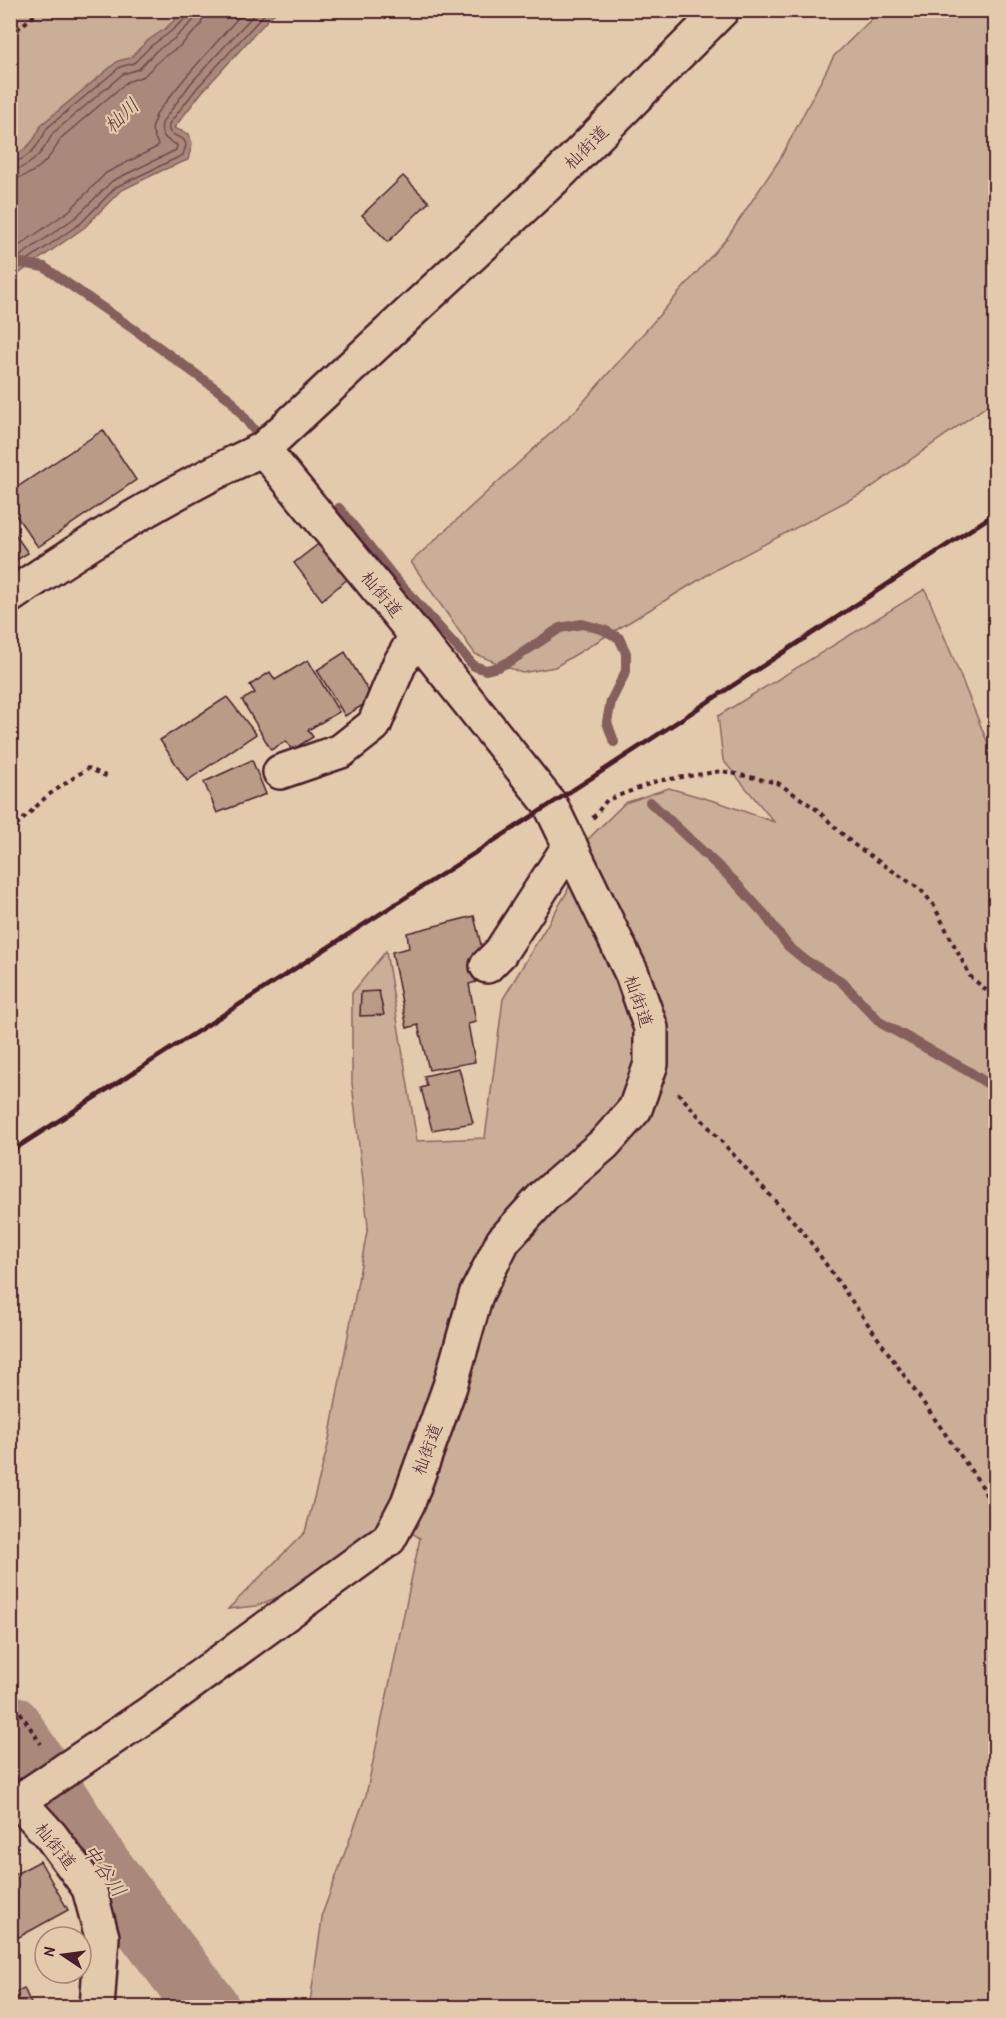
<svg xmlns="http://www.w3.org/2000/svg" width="1006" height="2018" font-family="'Patrick Hand','Klee One',sans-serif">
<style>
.green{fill:#cbae97;stroke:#8a6661;stroke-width:1.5}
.water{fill:#aa897b;stroke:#845f5b;stroke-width:1.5}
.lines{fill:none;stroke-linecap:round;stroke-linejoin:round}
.shore{stroke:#70494b;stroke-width:1.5}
.stream{stroke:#845f5b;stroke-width:10}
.river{stroke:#aa897b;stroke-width:63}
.building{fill:#b99b88;stroke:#4a1f2b;stroke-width:1.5}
.minor-casing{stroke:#4a1f2b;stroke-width:38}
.path{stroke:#4a1f2b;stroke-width:4;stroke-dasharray:4.5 4.5;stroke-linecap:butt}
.minor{stroke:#e4caac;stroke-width:33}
.rail{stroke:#4a1f2b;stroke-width:4.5}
.labels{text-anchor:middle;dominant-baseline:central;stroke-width:4.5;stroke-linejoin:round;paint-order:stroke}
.street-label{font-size:18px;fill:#4a1f2b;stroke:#e4caac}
.water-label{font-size:20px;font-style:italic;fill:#5d343b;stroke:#e4caac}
</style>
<rect width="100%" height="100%" fill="#e4caac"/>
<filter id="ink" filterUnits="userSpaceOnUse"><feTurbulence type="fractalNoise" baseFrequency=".0167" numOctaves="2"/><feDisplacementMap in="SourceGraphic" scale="12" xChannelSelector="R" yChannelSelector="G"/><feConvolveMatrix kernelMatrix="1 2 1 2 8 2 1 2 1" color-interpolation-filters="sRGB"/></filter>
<g filter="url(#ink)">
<!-- green -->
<g class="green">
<polygon points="881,10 995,11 995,400 866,491 717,569 555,667 522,673 475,654 411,562 577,409 727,238 780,159 834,56"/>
<polygon points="11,11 202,11 11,172"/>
<polygon points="925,589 995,761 995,2007 304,2007 310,2002 323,1912 366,1795 420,1538 391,1520 307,1585 256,1606 228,1609 305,1532 328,1445 368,1226 352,1083 352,993 386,951 417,1141 485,1138 503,999 567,892 582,845 625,803 669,788 721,803 774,822 723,760 718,716"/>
</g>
<!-- water -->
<path class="water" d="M185,10L279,11L272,15L202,92L174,128L189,134L192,144L188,160L163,170L120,191L85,227L11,279V158C26,149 35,142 41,125L118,61L130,58L147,41L165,29Z"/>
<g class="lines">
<!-- shore -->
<g class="shore">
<path d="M10,163C29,160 40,144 47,128L120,67L134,63L151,46L169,33L186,18L188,10"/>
<path d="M10,170C31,169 45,149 53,133L123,74L139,69L156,51L174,39L193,21L196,10"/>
<path d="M10,179C34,178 52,157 61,138L127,82L144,76L162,58L180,46L201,25L205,10"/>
<polyline points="10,252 70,210 106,173 157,147 158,145 152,130 156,114 185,78 245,10"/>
<path d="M10,263L76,217L112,181L176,150L177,145C165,140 158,134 163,121L191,83L258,10"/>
<path d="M10,272L81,223L116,187L183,155L186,145L184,140C178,135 166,136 169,124L197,88L268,10"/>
</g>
<!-- stream -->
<g class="stream">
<polyline points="10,261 44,267 142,335 230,399 254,430"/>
<polyline points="339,508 393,576 474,666 486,670 498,667 512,660 560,628 582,624 604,630 619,638 626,653 626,671 611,701 607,722 614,742"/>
<polyline points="650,802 735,882 765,915 788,946 805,960 841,981 881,1023 968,1071 996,1089"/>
</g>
<!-- river -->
<polyline class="river" points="10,1726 100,1866 208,2008"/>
</g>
<!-- building -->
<g class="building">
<polygon points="403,176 429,202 388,242 362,215"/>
<polygon points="103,430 136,480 38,547 10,507 10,492"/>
<polygon points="10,527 28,553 10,564"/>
<polygon points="321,542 349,578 322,600 294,563"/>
<polygon points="345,652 373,699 345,716 317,670"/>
<polygon points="308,660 339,712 308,730 313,737 292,750 286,741 271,750 242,700 255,693 250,685 270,672 275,680"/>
<polygon points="227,697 256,734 187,781 160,740"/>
<polygon points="252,760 266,794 217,813 204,782"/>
<polygon points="474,916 484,957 472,967 476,982 469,984 476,1022 468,1024 475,1062 429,1070 418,1025 407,1028 392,952 409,948 407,933"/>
<polygon points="379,991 384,1015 360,1016 361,992"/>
<polygon points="459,1068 473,1123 432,1130 421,1088 427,1086 424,1076"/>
<polygon points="40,1861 68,1910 10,1942 10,1877"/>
<polygon points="24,1988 33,2008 10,2008 10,1995"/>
</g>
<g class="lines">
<defs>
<g id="minor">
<path d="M10,596C93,540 172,491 263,449L558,175L722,10"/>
<polyline points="280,772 341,751 374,725 399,665 416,636"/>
<polyline points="487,966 500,953 570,845"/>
<polyline points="18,1800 51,1836 89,1888 102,1937 97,2008"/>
<polyline points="10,1807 147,1715 389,1539 408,1503 450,1386 476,1295 503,1241 544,1196 604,1144 635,1109 651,1064 651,1028 632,974 550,804 405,622 263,449"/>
</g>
</defs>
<!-- minor casing -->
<use href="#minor" class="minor-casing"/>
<!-- path -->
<g class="path">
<polyline points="10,35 41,10"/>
<polyline points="593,818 607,800 657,781 722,771 778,783 816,809 853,844 921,890 933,904 970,976 996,999"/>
<polyline points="10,832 47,796 88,768 108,777"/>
<polyline points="678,1093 804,1233 984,1489 996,1524"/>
<polyline points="10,1697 41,1744"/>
</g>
<!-- minor -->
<use href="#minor" class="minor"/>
<!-- rail -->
<polyline class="rail" points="10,1152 610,766 996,513"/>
</g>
</g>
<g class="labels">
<!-- street labels -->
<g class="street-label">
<text transform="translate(586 147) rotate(-45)">杣街道</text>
<text transform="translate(382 594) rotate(50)">杣街道</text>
<text transform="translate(639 1001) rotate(71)">杣街道</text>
<text transform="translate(427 1449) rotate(-70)">杣街道</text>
<text transform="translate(56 1846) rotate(51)">杣街道</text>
</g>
<!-- water labels -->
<g class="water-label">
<text transform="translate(121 115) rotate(-44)">杣川</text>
<text transform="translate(105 1870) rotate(55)">中谷川</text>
</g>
</g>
<!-- margin -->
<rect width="1006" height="2018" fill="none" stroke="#e4caac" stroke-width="36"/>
<rect x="18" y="18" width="970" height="1982" fill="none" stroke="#4a1f2b" stroke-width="2" filter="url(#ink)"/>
<!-- north arrow -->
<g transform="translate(63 1955) rotate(283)"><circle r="28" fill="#e4caac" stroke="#a68678" stroke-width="1.5"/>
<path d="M0-4.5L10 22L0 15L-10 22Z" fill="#4a1f2b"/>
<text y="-9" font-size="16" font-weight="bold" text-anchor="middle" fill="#4a1f2b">N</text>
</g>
</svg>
